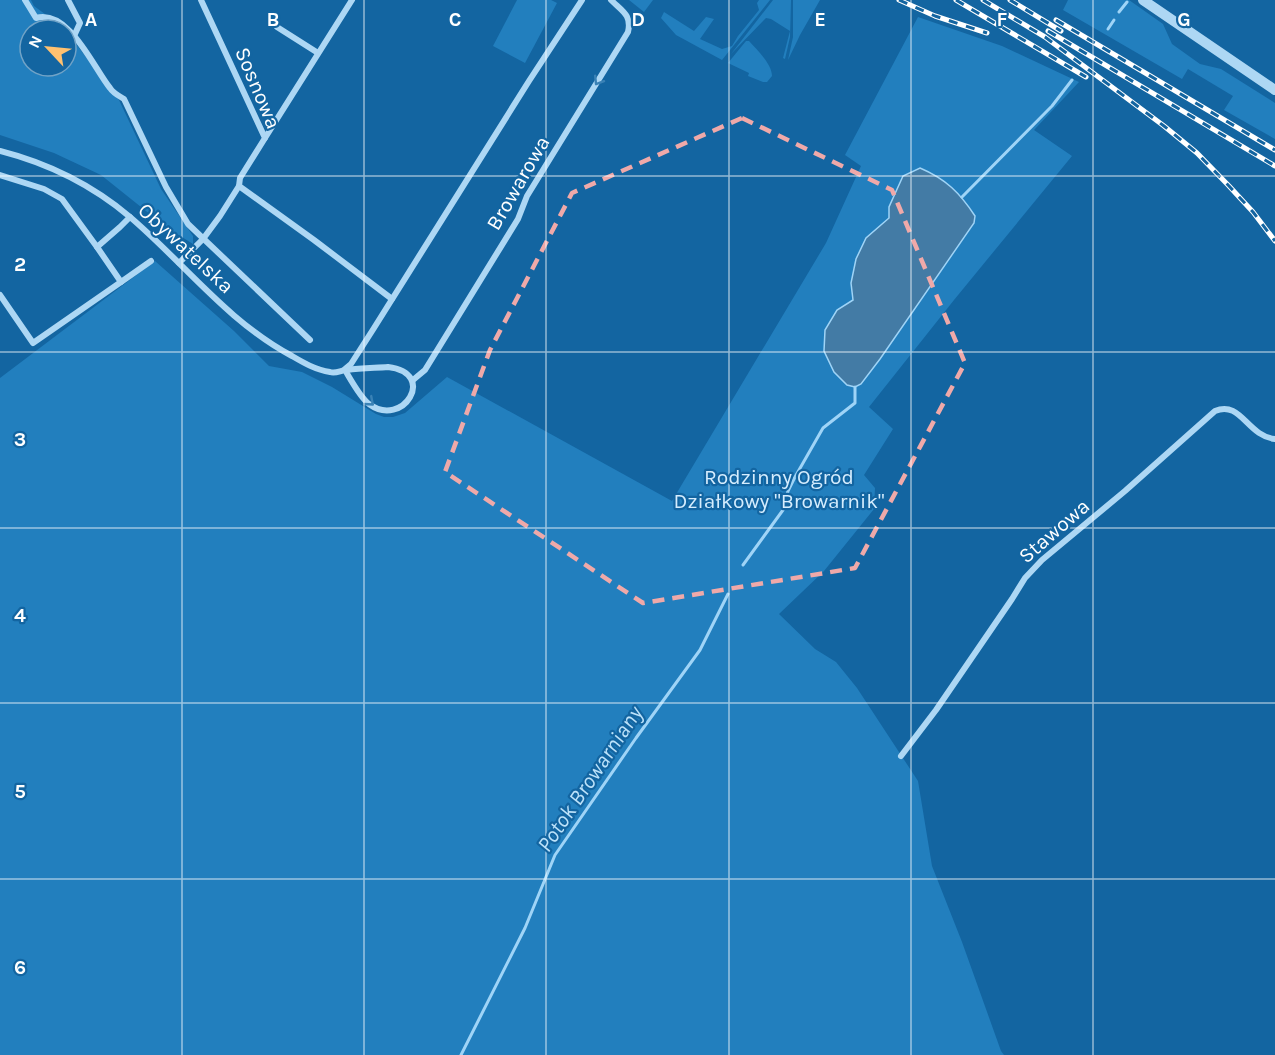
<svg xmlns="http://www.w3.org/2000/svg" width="1275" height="1055" font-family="Karla,sans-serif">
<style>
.green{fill:#227fbe;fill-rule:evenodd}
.water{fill:#437ba5;stroke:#9fd4f7;stroke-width:1.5}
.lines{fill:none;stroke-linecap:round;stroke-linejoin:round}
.stream{stroke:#9fd4f7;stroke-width:3}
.minor{stroke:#add7f4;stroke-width:6}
.tertiary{stroke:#add7f4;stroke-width:10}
.rail-casing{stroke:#fff;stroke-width:5}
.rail{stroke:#1365a1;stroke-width:3;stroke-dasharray:9;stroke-linecap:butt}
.oneway{stroke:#3a82b6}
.marked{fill:none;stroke:#efa9a9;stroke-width:4.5;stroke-dasharray:12 8;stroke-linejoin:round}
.grid{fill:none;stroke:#fff;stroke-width:1.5;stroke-opacity:0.55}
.labels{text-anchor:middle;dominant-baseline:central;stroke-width:4.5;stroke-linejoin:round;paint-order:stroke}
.street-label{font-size:21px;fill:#fff;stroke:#1365a1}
.park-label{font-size:21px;fill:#d5edfe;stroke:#1365a1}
.water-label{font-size:22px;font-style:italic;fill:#bce2fa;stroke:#1365a1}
.grid-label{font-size:20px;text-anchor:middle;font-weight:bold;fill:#fff;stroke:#1365a1;stroke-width:4.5;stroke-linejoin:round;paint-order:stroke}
</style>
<rect width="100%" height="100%" fill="#1365a1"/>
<!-- green -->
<g class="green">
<polygon points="0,0 31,0 34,6 64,28 65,30 30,30 30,66 66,66 66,31 119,100 161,189 193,236 193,244 166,227 101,175 54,153 0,135"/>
<polygon points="517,0 551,0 557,3 525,63 493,46"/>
<polygon points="629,0 653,0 644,12"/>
<polygon points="759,0 770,0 722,60 676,35 661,18 664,12 694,31 706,17 714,19 700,39 722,49 732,46 738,36 759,10 757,3"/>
<polygon points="773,0 791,0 790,37 785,59 783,58 790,31 771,19 766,18 731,54"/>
<polygon points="793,0 820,0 800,35 788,60 793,37"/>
<polygon points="1068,0 1129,0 1163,24 1172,44 1200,64 1221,69 1275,103 1275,139 1224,110 1233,96 1188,69 1182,79 1063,10"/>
<path d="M918,17L1002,46L1079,82L1034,130L1072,156L954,300L869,407L893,429L864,475L875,488L874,509L824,571L779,614L815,649L836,662L857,688L918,781L932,866L962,942L1001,1051L1004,1055H0V378L155,261L234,331L269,366L302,372L332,387L376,414L384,417H393L405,413L447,377L672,501L826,243L861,166L845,155ZM889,218L974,224L880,359L861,384L837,310L853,301L882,226Z"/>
<path d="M746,41H749C757,50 772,64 772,76L767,82H763L748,76L749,73L728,63Z"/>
</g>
<!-- water -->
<path class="water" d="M920,168C946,179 960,193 975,216L974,223L880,359L861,384L855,387L847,385L834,372L824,351L825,330L837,310L853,300L851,283L856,259L866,238L889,218V207L903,176Z"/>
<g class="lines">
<!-- stream -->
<g class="stream">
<polyline points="1119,12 1127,2"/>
<polyline points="1108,29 1114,20"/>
<polyline points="962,197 1052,106 1072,80"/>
<polyline points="743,565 783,510 788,491 795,477 823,428 855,403 855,387"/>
<polyline points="461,1055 525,928 555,855 636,738 700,650 728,594"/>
</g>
<!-- minor -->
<g class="minor">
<path d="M25,0L36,18C69,9 93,67 110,88C113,93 119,96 124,99L166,187L188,224L310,340"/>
<polyline points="68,0 80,23 74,36"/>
<polyline points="201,0 265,138 240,178 239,186 314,240 392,299"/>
<polyline points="277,27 318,53"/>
<polyline points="265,138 352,0"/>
<path d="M0,151C47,163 92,185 130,217C184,263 228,322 292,356C304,363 316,370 330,372C336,374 341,370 347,370C361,368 375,368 388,367C438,373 403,429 369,404C360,397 351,380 345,370"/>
<polyline points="0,175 44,189 62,199 97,247 120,227 130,217"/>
<polyline points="179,263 203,239 220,216 239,186"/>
<polyline points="121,282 151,261"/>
<polyline points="0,295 33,343 121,282 97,247"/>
<polyline points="345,369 351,364 374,328 529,81 582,0"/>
<path d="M413,380L425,370L518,219L527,196L628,32C632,15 622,11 611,0"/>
<path d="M901,756L936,710L1012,599L1025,578L1042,560L1125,491L1215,411C1241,400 1247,436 1275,439"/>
</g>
<!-- tertiary -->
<polyline class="tertiary" points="1143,0 1275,90"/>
<defs>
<g id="rail">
<polyline points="899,0 935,16 987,33"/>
<polyline points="956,0 1086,77"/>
<polyline points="983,0 1045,37 1164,126 1197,153 1229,186 1253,212 1275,241"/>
<polyline points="1010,0 1061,31"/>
<polyline points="1056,20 1275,150"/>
<polyline points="1048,31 1275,166"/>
</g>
</defs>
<!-- rail casing -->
<use href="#rail" class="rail-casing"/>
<!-- rail -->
<use href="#rail" class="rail"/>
</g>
<!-- one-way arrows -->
<defs><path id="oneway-chevron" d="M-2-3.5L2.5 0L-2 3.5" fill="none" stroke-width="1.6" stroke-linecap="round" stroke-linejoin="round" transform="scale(1.5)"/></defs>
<g class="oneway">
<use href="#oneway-chevron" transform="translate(598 81) rotate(122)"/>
<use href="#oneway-chevron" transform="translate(370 402) rotate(41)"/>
</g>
<!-- marked area -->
<path class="marked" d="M742,118L892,190L965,363L855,568L643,603L445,472L490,350L572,193Z"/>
<!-- grid -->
<path class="grid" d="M182,0V1055M364,0V1055M546,0V1055M729,0V1055M911,0V1055M1093,0V1055M0,176H1275M0,352H1275M0,528H1275M0,703H1275M0,879H1275"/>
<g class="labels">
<!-- street labels -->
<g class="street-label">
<text transform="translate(258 88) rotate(67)">Sosnowa</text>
<text transform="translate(518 183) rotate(-60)">Browarowa</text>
<text transform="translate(186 248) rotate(43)">Obywatelska</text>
<text transform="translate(1054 531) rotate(-41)">Stawowa</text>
</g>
<!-- park labels -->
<g class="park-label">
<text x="779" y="477">Rodzinny Ogród<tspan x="779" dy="24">Działkowy "Browarnik"</tspan></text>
</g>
<!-- water labels -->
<g class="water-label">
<text transform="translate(590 779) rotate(-56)">Potok Browarniany</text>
</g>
</g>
<g class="grid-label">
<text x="91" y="26">A</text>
<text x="273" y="26">B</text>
<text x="455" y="26">C</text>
<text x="638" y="26">D</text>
<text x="820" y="26">E</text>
<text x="1002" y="26">F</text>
<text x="1184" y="26">G</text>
<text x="20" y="271">2</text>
<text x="20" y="446">3</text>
<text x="20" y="622">4</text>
<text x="20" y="798">5</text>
<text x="20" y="974">6</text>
</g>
<!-- north arrow -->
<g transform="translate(48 48) rotate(296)"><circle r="28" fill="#1365a1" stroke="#71a3c7" stroke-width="1.5"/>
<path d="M0-4.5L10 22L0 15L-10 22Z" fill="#ffc170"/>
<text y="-9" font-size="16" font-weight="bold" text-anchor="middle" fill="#ffffff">N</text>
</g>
</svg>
